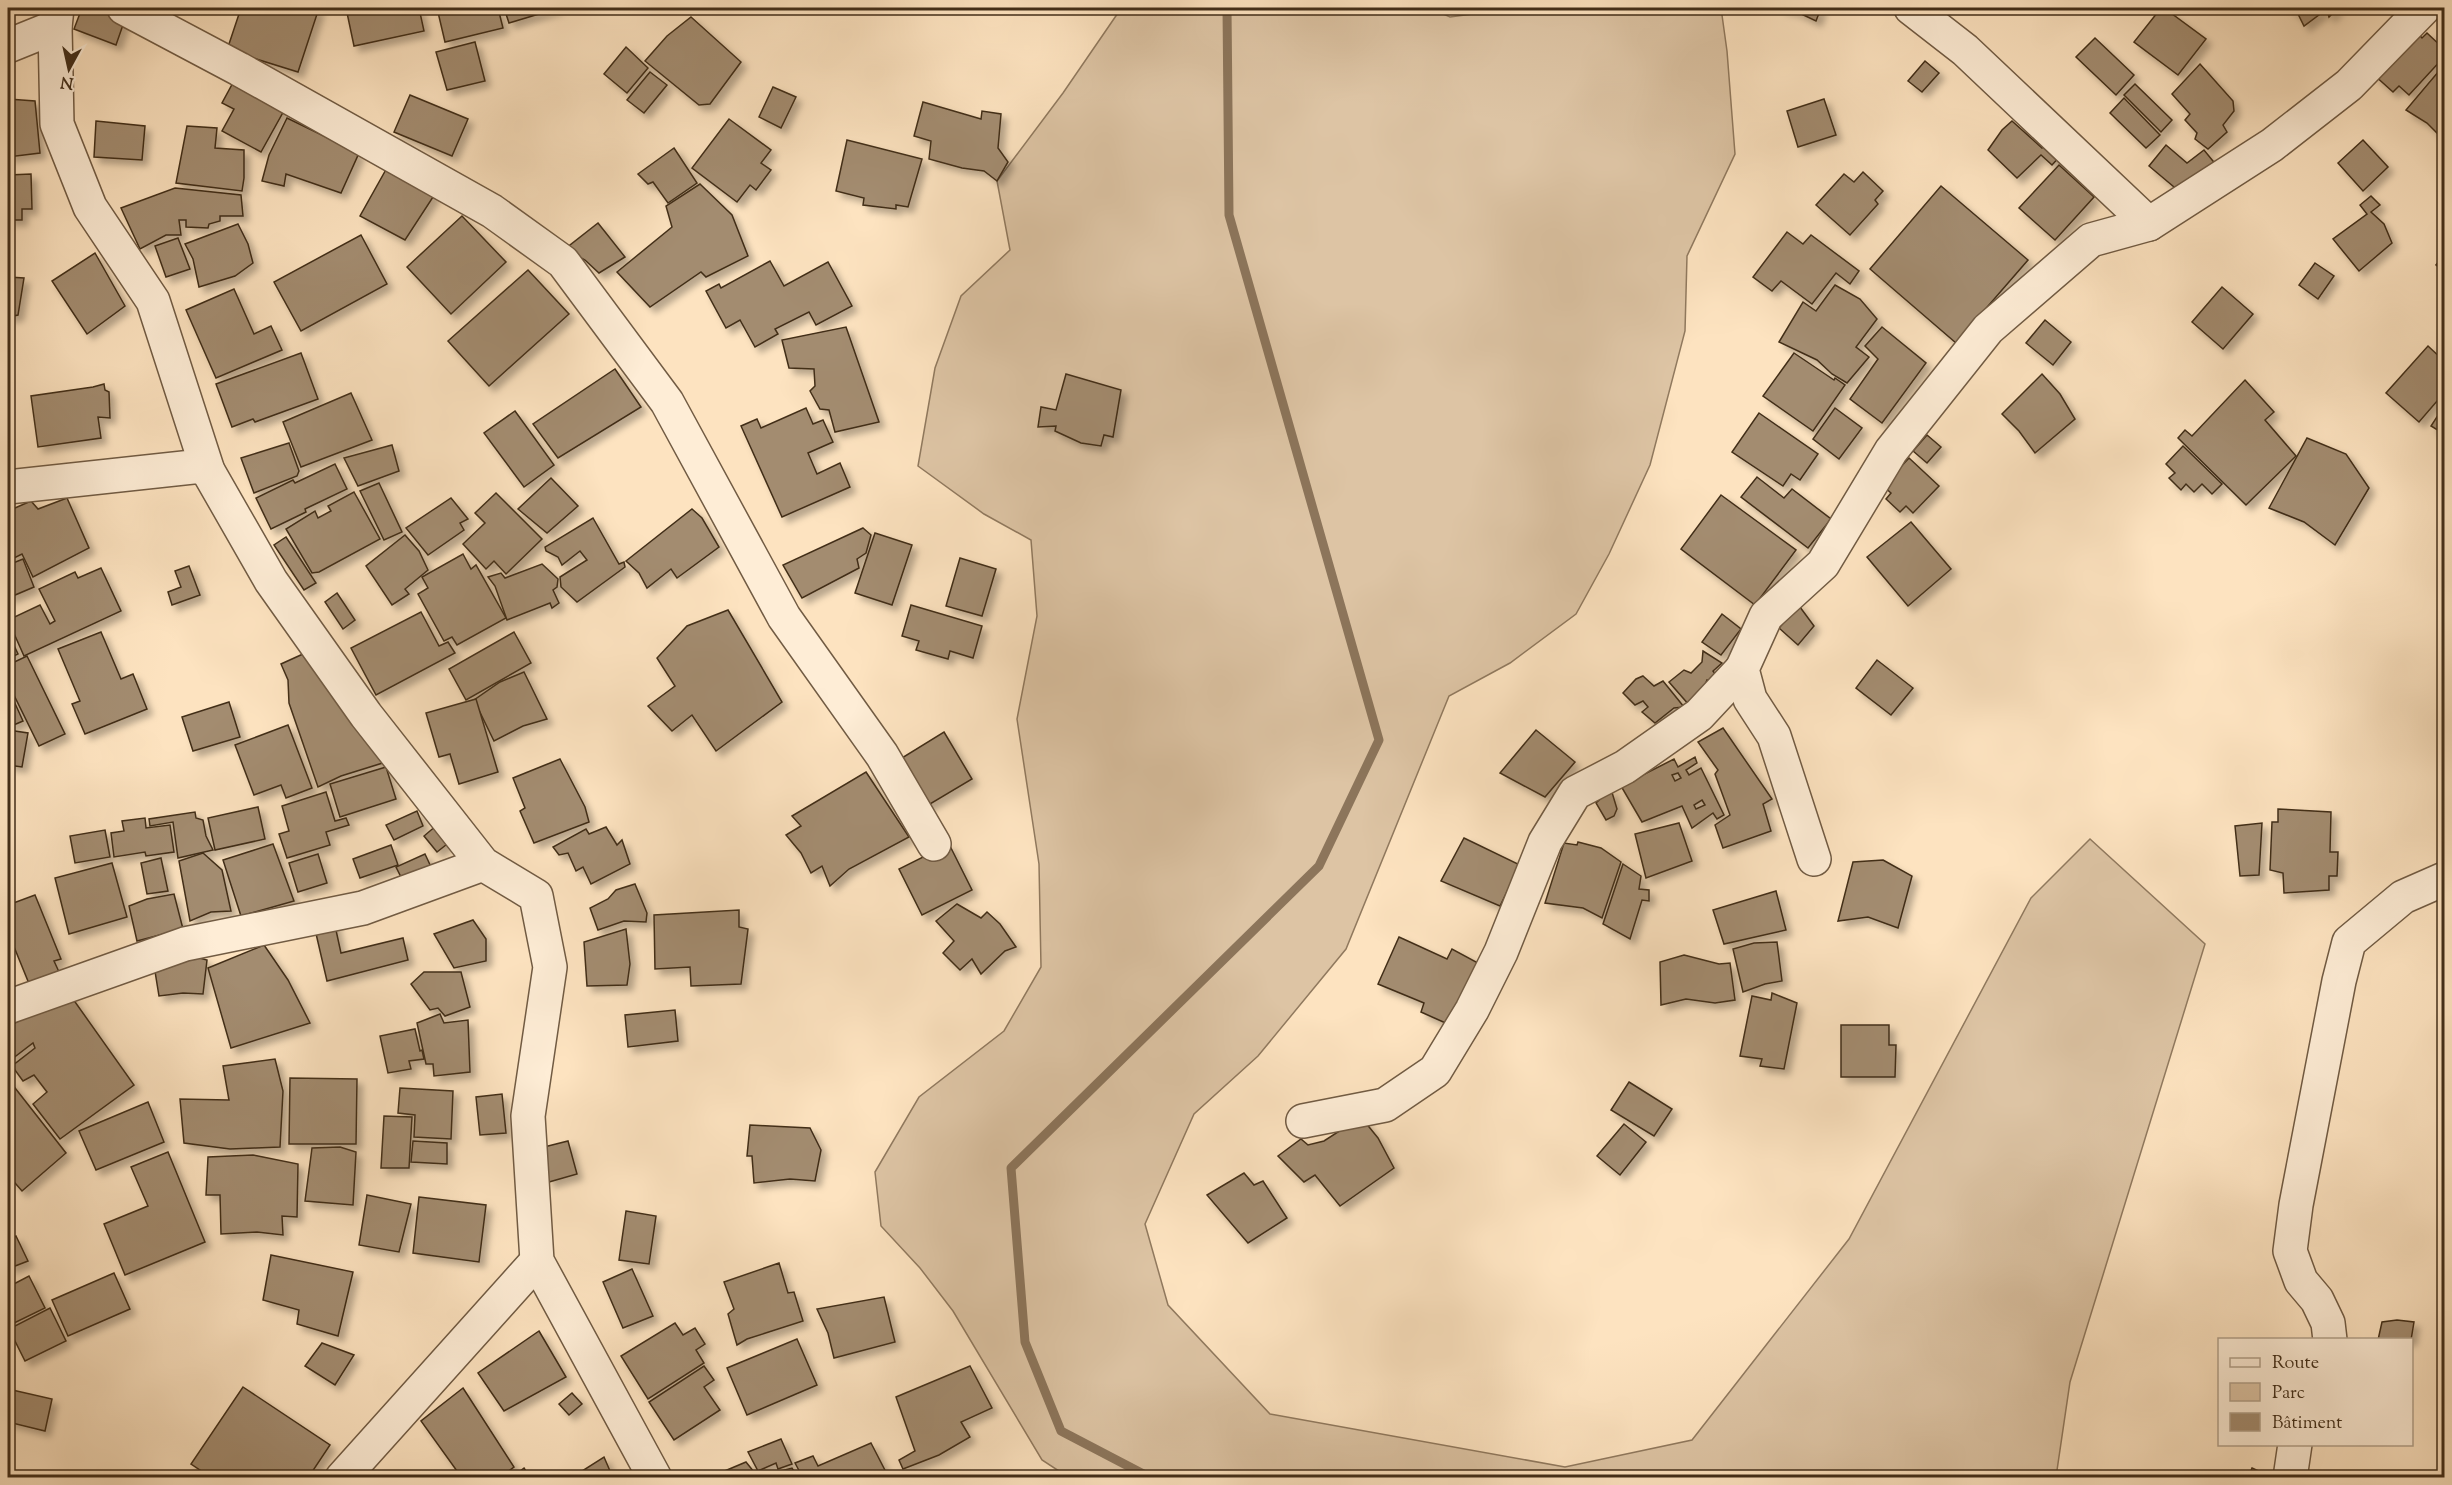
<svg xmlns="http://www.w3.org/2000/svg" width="2452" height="1485" font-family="'Sorts Mill Goudy',serif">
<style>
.green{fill:#ddc4a4;stroke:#90795e;stroke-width:1.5}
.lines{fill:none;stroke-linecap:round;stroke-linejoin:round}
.stream{stroke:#8c755b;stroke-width:9}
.building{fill:#a38c70;stroke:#422e19;stroke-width:1.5;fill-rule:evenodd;filter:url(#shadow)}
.minor-casing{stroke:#715b43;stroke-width:36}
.minor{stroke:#feedd6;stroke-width:33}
</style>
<defs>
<filter id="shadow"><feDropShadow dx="5.5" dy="5.5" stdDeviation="3" flood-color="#0004"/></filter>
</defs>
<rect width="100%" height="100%" fill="#fde3c0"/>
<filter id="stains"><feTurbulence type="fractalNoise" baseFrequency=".00333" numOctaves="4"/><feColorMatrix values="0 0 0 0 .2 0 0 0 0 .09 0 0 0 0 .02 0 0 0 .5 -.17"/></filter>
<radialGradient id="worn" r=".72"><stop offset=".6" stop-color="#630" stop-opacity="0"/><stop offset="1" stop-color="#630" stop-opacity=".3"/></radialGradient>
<!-- green -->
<polygon class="green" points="1127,8 1430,8 1450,17 1518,8 1721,8 1727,51 1735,154 1687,256 1685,331 1650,465 1609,554 1576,614 1510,663 1449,696 1346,949 1258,1056 1194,1114 1145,1224 1168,1305 1270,1414 1565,1467 1692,1440 1849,1239 2031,898 2090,839 2205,944 2070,1382 2056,1477 1068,1477 1042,1460 953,1311 920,1268 881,1226 875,1172 919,1097 1004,1031 1041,967 1039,864 1017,719 1037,616 1031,540 984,514 918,466 935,368 961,296 1010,250 997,181 1063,93 1120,10"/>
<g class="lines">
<!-- stream -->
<polyline class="stream" points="1151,1478 1061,1431 1025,1342 1011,1168 1319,866 1379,740 1229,215 1227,8"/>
</g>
<!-- building -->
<g class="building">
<polygon points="82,8 104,8 125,19 116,45 74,29"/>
<polygon points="241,8 319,8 298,72 227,50"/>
<polygon points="346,8 419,8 424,31 354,46"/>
<polygon points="437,8 498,8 503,28 445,42"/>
<polygon points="504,8 559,8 509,23"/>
<polygon points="1779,8 1821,8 1816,21 1795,11"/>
<polygon points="2161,8 2164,8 2206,39 2178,75 2134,42"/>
<polygon points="2288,8 2338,8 2329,17 2327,9 2304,26 2298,14"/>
<polygon points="691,17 741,62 710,104 699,105 645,61 667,36"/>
<polygon points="2415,30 2422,38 2427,33 2444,49 2444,57 2409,95 2399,86 2393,92 2373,74"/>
<polygon points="2095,38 2134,75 2116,95 2076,57"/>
<polygon points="475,42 485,81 447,90 436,52"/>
<polygon points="626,47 648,68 627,93 604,74"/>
<polygon points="1925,61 1939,73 1922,92 1908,81"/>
<polygon points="2200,64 2233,101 2234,111 2223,125 2227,132 2208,149 2195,139 2197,133 2185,120 2190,114 2172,94"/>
<polygon points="2444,65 2444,135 2442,138 2427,123 2406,110"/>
<polygon points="650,72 667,85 644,113 627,100"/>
<polygon points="235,79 286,107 261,152 222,131 234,109 222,103"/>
<polygon points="2135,84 2172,120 2161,132 2124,95"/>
<polygon points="773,87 796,97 781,128 759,117"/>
<polygon points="410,95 468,119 452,156 394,132"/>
<polygon points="2124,98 2160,135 2146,148 2110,113"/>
<polygon points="8,99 35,101 40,153 8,157"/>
<polygon points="1824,99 1836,135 1798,147 1787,111"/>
<polygon points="923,102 981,119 982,111 1001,114 998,148 1008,162 997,181 984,171 962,168 929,159 931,141 914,136"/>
<polygon points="287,118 359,153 341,193 286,174 284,186 262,181 269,155"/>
<polygon points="729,119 771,150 761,163 771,170 756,190 750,185 737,202 692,168"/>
<polygon points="96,121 145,126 142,160 94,157"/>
<polygon points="2012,121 2042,148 2051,140 2063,153 2052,165 2041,155 2017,178 1988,150 2002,130"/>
<polygon points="187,126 217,128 215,148 244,150 244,178 242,191 176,183"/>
<polygon points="847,140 922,159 908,207 896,205 896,209 863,205 864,198 836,191"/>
<polygon points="2363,140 2388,167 2363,191 2338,163"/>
<polygon points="2166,145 2187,163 2204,150 2217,166 2200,180 2196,174 2180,192 2149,166"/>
<polygon points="674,148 697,183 668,203 653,182 648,184 638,174"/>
<polygon points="2059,165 2094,197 2055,240 2019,208"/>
<polygon points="388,166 435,194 405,240 360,216"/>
<polygon points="1863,172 1883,191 1875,200 1878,204 1850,235 1816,205 1844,174 1854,182"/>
<polygon points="31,174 32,209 22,209 22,220 8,220 8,175"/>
<polygon points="700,184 732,215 748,256 706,277 701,272 650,307 617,272 672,227 666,206"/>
<polygon points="1941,186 2028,260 1956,343 1870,269"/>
<polygon points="175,188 241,195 243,216 220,216 220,221 209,224 208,228 186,227 186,220 179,220 181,235 166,235 140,249 121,208"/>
<polygon points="2371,196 2380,205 2371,212 2384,224 2392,243 2359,271 2333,239 2367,214 2360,205"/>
<polygon points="462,216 506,262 451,314 407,267"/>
<polygon points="598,223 625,257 599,273 585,260 565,249"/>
<polygon points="238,224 248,244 253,263 235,276 199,287 193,259 185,244"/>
<polygon points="1787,232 1803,244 1811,235 1859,271 1850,284 1836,273 1812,304 1781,281 1772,291 1753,277"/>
<polygon points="361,235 387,284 301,331 274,282"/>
<polygon points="178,238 190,269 166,277 155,246"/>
<polygon points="95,253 125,306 87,334 52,281"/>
<polygon points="2444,255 2444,272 2436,265"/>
<polygon points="770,261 784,286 828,262 852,306 816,325 809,312 775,329 778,334 755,347 740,320 726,328 706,291 719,284 721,288"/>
<polygon points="2315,263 2334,276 2318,299 2299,285"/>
<polygon points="528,270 569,314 489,386 448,341"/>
<polygon points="8,277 24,278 18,315 8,317"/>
<polygon points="1835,285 1860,299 1877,319 1856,347 1869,357 1847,383 1832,374 1817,360 1779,342 1803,302 1816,311"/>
<polygon points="2222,287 2253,314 2223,349 2192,322"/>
<polygon points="234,289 254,334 271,326 282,350 216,378 186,310"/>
<polygon points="2045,320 2071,342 2053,365 2026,343"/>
<polygon points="846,327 879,422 835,432 829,410 820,409 810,391 815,386 814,369 789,368 782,340"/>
<polygon points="1882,327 1926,363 1882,423 1850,399 1878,359 1865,346"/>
<polygon points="2428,346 2444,361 2444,393 2419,422 2386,393"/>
<polygon points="301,353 318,399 255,422 253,419 232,427 216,384"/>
<polygon points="1794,353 1834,380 1835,378 1845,385 1813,431 1763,396"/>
<polygon points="615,369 641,407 558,458 533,424"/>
<polygon points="1066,374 1121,390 1113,437 1104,435 1101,446 1081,443 1055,431 1056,426 1038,427 1041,407 1056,410"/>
<polygon points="2042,374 2060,394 2075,419 2035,453 2019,431 2002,414"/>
<polygon points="2245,380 2274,412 2265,420 2296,456 2246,505 2178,438 2185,430 2192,436"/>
<polygon points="104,384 105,390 109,392 110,418 98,417 101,438 38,447 31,396 93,387"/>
<polygon points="351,393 372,440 301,467 283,422"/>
<polygon points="2444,406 2444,434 2431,426"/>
<polygon points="806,408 813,424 823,420 833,442 808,453 817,474 840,463 850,487 782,517 741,426 757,419 761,428"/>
<polygon points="1835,408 1862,428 1839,459 1813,439"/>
<polygon points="515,411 554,465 524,487 484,433"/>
<polygon points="1759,413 1818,454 1800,480 1791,474 1783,486 1732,452"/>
<polygon points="1927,435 1941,447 1927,463 1913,451"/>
<polygon points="2307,438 2346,454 2369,488 2335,545 2304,522 2269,508"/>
<polygon points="289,443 299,471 297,476 254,493 241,458"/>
<polygon points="392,445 399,471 358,486 344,458"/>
<polygon points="2183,446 2222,484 2212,494 2202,484 2194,492 2186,484 2181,490 2169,478 2175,473 2166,464"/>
<polygon points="1909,458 1939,486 1913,513 1906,506 1900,512 1886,499 1891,493 1883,486"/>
<polygon points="335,464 347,489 305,509 306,512 271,529 256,498 293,480 295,483"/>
<polygon points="1757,477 1784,498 1792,489 1831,519 1808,548 1741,497"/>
<polygon points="551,478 578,506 547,533 518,509"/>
<polygon points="379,483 402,532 384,540 360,491"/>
<polygon points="354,492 380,539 319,572 312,573 286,529 315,511 318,518 331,511 328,506"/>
<polygon points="496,493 542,539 506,574 494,561 486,569 463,544 485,523 475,513"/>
<polygon points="1721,495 1796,550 1755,605 1681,549"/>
<polygon points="67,498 89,548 33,577 22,554 8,561 8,511 31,501 38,509"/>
<polygon points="451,498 468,519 460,523 464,530 428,555 406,528"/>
<polygon points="692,509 702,518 719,547 677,578 671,569 647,588 639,573 626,561"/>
<polygon points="593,518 619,564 624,562 625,567 577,602 561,587 560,577 587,560 580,551 562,565 558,557 546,551 545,547"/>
<polygon points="1911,522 1951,569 1908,606 1867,557"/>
<polygon points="863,528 871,535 866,553 857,559 859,568 802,598 783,565"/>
<polygon points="875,533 912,545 892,605 855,593"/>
<polygon points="405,535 419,551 428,570 405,589 409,594 392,605 366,566"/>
<polygon points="286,537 316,583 304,590 274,545"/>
<polygon points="463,554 471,569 476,565 506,618 457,645 452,637 444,641 418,594 428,588 422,577"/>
<polygon points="960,558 996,569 982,616 946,606"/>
<polygon points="23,559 34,587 8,598 8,565"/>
<polygon points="542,564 558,579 557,587 553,590 559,603 552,608 550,603 507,620 495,586 488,577 501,573 505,578"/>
<polygon points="189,566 200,595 172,605 168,592 181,587 175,571"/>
<polygon points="101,568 121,611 24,656 8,620 40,605 50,624 55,621 39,589 75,572 78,578"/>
<polygon points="337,593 355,620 343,629 325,602"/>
<polygon points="1797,603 1814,626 1798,645 1779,628 1784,622 1781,612"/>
<polygon points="911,605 982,626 973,658 950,651 948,659 916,650 919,641 902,636"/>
<polygon points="728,610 782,702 716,751 692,715 672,731 648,706 675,686 657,658 687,626"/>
<polygon points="421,612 439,646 448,642 455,653 376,695 351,648"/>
<polygon points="1722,614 1741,629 1721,655 1702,642"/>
<polygon points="101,632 121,679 133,674 147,709 85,734 72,704 80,701 58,649"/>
<polygon points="514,632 531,663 466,700 449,669"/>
<polygon points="8,633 18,654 8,659"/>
<polygon points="1703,651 1722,663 1713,671 1716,675 1710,681 1707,680 1704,688 1690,706 1669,682 1684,670 1691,673 1702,662"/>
<polygon points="303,654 389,761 341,776 318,787 289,703 288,680 281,664"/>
<polygon points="27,656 65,734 39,746 8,683 8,665"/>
<polygon points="1877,660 1913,688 1891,715 1856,688"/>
<polygon points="524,672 547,719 523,726 494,741 474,700 500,682"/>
<polygon points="1643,676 1654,686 1663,681 1684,707 1674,708 1655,723 1642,712 1648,707 1643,701 1635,705 1623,693 1636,679"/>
<polygon points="8,688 23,721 9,727 8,724"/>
<polygon points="476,699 498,772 459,784 450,754 439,757 426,713"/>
<polygon points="229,702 240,737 193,751 182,717"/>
<polygon points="288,725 312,788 286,798 281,785 254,795 235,745"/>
<polygon points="1723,728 1772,799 1763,804 1771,831 1723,848 1715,825 1730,815 1715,774 1718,770 1698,742"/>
<polygon points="8,730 28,733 22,767 8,765"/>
<polygon points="1536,730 1575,762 1545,797 1500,773"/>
<polygon points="944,732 972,779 925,807 897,761"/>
<path d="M1695,757L1697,763L1686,770L1689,775L1701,768L1724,815L1717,819L1713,813L1692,828L1682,806L1642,822L1621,786L1674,759L1678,767ZM1678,773L1681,778L1675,781L1672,775ZM1702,800L1705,805L1696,809L1694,805Z"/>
<polygon points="560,759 585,807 589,822 534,843 520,811 525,808 513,778"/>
<polygon points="386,767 396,799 340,817 330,784"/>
<polygon points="866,772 909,837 849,869 830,886 822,866 811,873 801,853 786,835 801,826 792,816"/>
<polygon points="1611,789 1617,809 1614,816 1606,820 1596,803"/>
<polygon points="326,792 335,821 346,818 349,825 326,832 330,845 287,858 279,834 289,831 282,806"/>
<polygon points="258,807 265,839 215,850 208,818"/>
<polygon points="2278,809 2331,812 2330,852 2338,852 2337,876 2329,876 2329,890 2284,893 2283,873 2270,870 2272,822 2278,822"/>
<polygon points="417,811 423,826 394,840 386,825"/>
<polygon points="195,812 196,818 203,820 206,836 213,850 178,858 173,822 150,826 149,819"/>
<polygon points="145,818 146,828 170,825 174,852 146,856 145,852 114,857 111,833 124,831 122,821"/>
<polygon points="1679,823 1692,861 1646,878 1635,834"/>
<polygon points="2262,823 2259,875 2240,876 2235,826"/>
<polygon points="437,825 451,841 437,852 424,836"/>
<polygon points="606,827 617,845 622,840 630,864 591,884 583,867 576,871 568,853 559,855 553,847 586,829 589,834"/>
<polygon points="105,830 110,857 75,863 70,836"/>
<polygon points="1464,838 1520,865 1500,906 1441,881"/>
<polygon points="1578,842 1601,848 1621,862 1602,918 1583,908 1545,903 1564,843 1577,845"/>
<polygon points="273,844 294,901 241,916 223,860"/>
<polygon points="949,844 972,890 922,915 899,869"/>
<polygon points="391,845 398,865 360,878 353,859"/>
<polygon points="203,853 222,870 231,911 211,912 190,921 179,861"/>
<polygon points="318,854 327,883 298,892 289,863"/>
<polygon points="425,854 432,869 403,881 396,867"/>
<polygon points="161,858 168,891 147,894 141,863"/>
<polygon points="1883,860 1912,876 1898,928 1868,917 1838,921 1853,862"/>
<polygon points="112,863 127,917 69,934 55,878"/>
<polygon points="1623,864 1641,876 1639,889 1649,890 1649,901 1642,900 1630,939 1603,924"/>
<polygon points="635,884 647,913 646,922 624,921 598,930 590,908 608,899 616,890"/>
<polygon points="1776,891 1786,930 1724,944 1713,910"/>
<polygon points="174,894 183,929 137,941 129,906 147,899"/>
<polygon points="35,895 61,959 54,961 60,974 30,986 8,932 8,905"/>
<polygon points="957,904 981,918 987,912 1000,924 1016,947 1005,951 981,974 972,959 960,970 943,953 954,941 936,921"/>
<polygon points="739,910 739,927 748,929 741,984 691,986 690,967 655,969 654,915"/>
<polygon points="473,920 486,939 486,961 454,968 434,934"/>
<polygon points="334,921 341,953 403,938 408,960 327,981 314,925"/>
<polygon points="626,929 630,964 627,985 587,986 584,942"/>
<polygon points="1399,937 1447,959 1452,949 1478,963 1450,1025 1421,1012 1424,1003 1378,984"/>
<polygon points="1777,942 1782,981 1765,984 1743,992 1733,949 1754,943"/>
<polygon points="264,945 288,980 310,1023 231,1048 208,968"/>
<polygon points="181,953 207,960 203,994 183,993 159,996 153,959"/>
<polygon points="1684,955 1719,964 1730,963 1735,1000 1715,1003 1686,999 1661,1005 1660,962"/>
<polygon points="424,972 461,972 470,1007 445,1016 438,1008 430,1010 411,984"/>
<polygon points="68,992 134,1085 60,1139 33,1104 47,1092 34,1075 23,1081 12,1066 35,1048 33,1043 12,1059 8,1054 8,1027"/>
<polygon points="1772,993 1797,1003 1784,1069 1760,1066 1762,1059 1740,1056 1752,996 1771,1000"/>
<polygon points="675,1010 678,1041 628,1047 625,1015"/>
<polygon points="440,1014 444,1023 468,1020 470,1072 434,1076 433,1064 426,1064 417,1023"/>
<polygon points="1841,1025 1889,1025 1889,1045 1896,1045 1895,1077 1841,1077"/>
<polygon points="415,1029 420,1051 422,1050 424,1059 409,1061 411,1069 388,1073 380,1036"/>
<polygon points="275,1059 283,1091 280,1147 230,1149 184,1143 180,1099 229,1100 223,1066"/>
<polygon points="290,1078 357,1079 356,1144 289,1144"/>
<polygon points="8,1079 66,1153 22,1191 8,1175"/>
<polygon points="1629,1082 1672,1109 1654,1136 1611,1110"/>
<polygon points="400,1088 453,1091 451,1139 414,1137 415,1115 398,1113"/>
<polygon points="502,1094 506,1133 480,1135 476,1097"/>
<polygon points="148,1102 164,1142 96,1170 79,1131"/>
<polygon points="384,1116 412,1117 409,1168 381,1168"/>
<polygon points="1361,1117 1378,1138 1394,1168 1340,1206 1315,1175 1304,1182 1278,1156 1301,1139 1308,1145 1324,1141"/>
<polygon points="1624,1124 1646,1142 1620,1175 1597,1156"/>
<polygon points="750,1125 810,1128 821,1150 815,1181 790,1179 754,1183 752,1156 747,1156"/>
<polygon points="413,1141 447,1143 447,1164 411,1162"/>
<polygon points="568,1141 577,1174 549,1182 540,1148"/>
<polygon points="340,1147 356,1152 353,1205 305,1201 312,1148"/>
<polygon points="168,1152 205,1242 125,1275 104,1224 148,1206 131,1167"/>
<polygon points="253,1155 298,1164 297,1217 282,1216 283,1235 257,1232 221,1234 220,1195 206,1195 208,1157"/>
<polygon points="1244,1173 1254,1185 1263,1181 1287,1218 1248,1243 1207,1195"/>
<polygon points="367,1195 411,1204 399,1252 359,1245"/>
<polygon points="419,1197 486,1205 479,1262 413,1253"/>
<polygon points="626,1211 656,1216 649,1264 619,1260"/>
<polygon points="16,1236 28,1261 10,1268 8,1263 8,1240"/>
<polygon points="271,1255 353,1272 338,1336 297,1324 299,1310 263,1300"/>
<polygon points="779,1263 788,1293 794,1292 803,1321 747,1339 737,1345 728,1314 734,1309 724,1282"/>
<polygon points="632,1269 653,1316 623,1328 603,1282"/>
<polygon points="114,1273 130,1309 68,1336 52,1300"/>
<polygon points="29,1276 45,1308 8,1326 8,1287"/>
<polygon points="884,1297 895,1342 834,1358 828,1333 817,1309"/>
<polygon points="50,1308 66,1341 25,1361 9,1329"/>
<polygon points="2397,1320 2414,1322 2411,1340 2378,1340 2382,1322"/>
<polygon points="675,1323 683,1335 695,1328 705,1344 696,1350 704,1363 648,1399 621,1356"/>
<polygon points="539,1331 566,1377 504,1411 478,1373"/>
<polygon points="797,1339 817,1385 747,1415 727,1368"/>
<polygon points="322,1343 354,1355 335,1385 305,1366"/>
<polygon points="704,1366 714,1380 704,1387 720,1410 674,1440 649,1402"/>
<polygon points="970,1366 992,1408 961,1422 970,1437 939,1455 903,1469 899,1460 915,1451 896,1397"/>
<polygon points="243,1387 330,1445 308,1478 212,1478 191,1464"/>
<polygon points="463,1388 514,1467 499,1478 462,1478 421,1421"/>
<polygon points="8,1389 52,1399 45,1431 8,1422"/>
<polygon points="572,1393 582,1404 569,1415 559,1404"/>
<polygon points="781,1439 792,1464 778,1469 776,1463 758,1471 748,1452"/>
<polygon points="871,1443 889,1478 803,1478 795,1463 813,1456 818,1466"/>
<polygon points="604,1457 613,1478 571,1478"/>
<polygon points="746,1462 758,1477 792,1468 798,1478 708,1478"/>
<polygon points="524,1468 530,1478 511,1478"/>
<polygon points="2252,1468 2267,1475 2266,1478 2248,1478"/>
<polygon points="169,1471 193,1478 168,1478"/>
</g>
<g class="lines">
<defs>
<g id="minor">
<polyline points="57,8 55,27 57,124 90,207 153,301 208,471 271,581 366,715 483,864 536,896 550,967 528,1116 537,1261 655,1478"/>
<polyline points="124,8 239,69 492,211 563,262 667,402 784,617 882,755 934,844"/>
<polyline points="1911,8 1965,50 2149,224"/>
<polyline points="8,46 55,27"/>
<polyline points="8,487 202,466 208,471"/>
<polyline points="1814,859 1774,736 1750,699 1742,669 1766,616 1823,564 1891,451 1988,329 2091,240 2149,224 2272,145 2349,85 2424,8"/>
<polyline points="8,1007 185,944 363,908 483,864"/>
<polyline points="1303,1121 1385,1105 1435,1071 1472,1010 1501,952 1545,842 1575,793 1625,767 1699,715 1742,669"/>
<polyline points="2330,1340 2328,1323 2317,1300 2301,1281 2290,1251 2296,1205 2339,981 2349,942 2403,897 2444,879"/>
<polyline points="342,1478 537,1261"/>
<polyline points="2290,1478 2295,1444"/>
</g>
</defs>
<!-- minor casing -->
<use href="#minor" class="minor-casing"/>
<!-- minor -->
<use href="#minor" class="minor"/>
</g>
<!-- margin -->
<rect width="2452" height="1485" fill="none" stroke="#fde3c0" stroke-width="30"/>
<rect x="9" y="9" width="2434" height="1467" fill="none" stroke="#422e19" stroke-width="3"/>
<rect x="15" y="15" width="2422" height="1455" fill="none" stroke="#422e19" stroke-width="1.5"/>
<!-- legend -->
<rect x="2218" y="1338" width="195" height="108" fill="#feedd6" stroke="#b3a18a" stroke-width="1.5"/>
<rect x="2230" y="1358" width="30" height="9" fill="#feedd6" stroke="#b3a18a" stroke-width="1.5"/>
<text x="2272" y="1368" font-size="18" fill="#422e19">Route</text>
<rect x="2230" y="1383" width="30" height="18" fill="#ddc4a4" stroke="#b3a18a" stroke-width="1.5"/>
<text x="2272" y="1398" font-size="18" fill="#422e19">Parc</text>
<rect x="2230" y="1413" width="30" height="18" fill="#a38c70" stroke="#b3a18a" stroke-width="1.5"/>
<text x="2272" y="1428" font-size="18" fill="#422e19">Bâtiment</text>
<!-- north arrow -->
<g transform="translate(69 69) rotate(188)" stroke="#feedd6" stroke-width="4.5" paint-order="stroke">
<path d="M0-4.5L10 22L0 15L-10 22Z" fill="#422e19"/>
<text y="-9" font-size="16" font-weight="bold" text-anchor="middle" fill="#422e19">N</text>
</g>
<rect width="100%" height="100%" filter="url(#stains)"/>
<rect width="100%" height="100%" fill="url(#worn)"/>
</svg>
